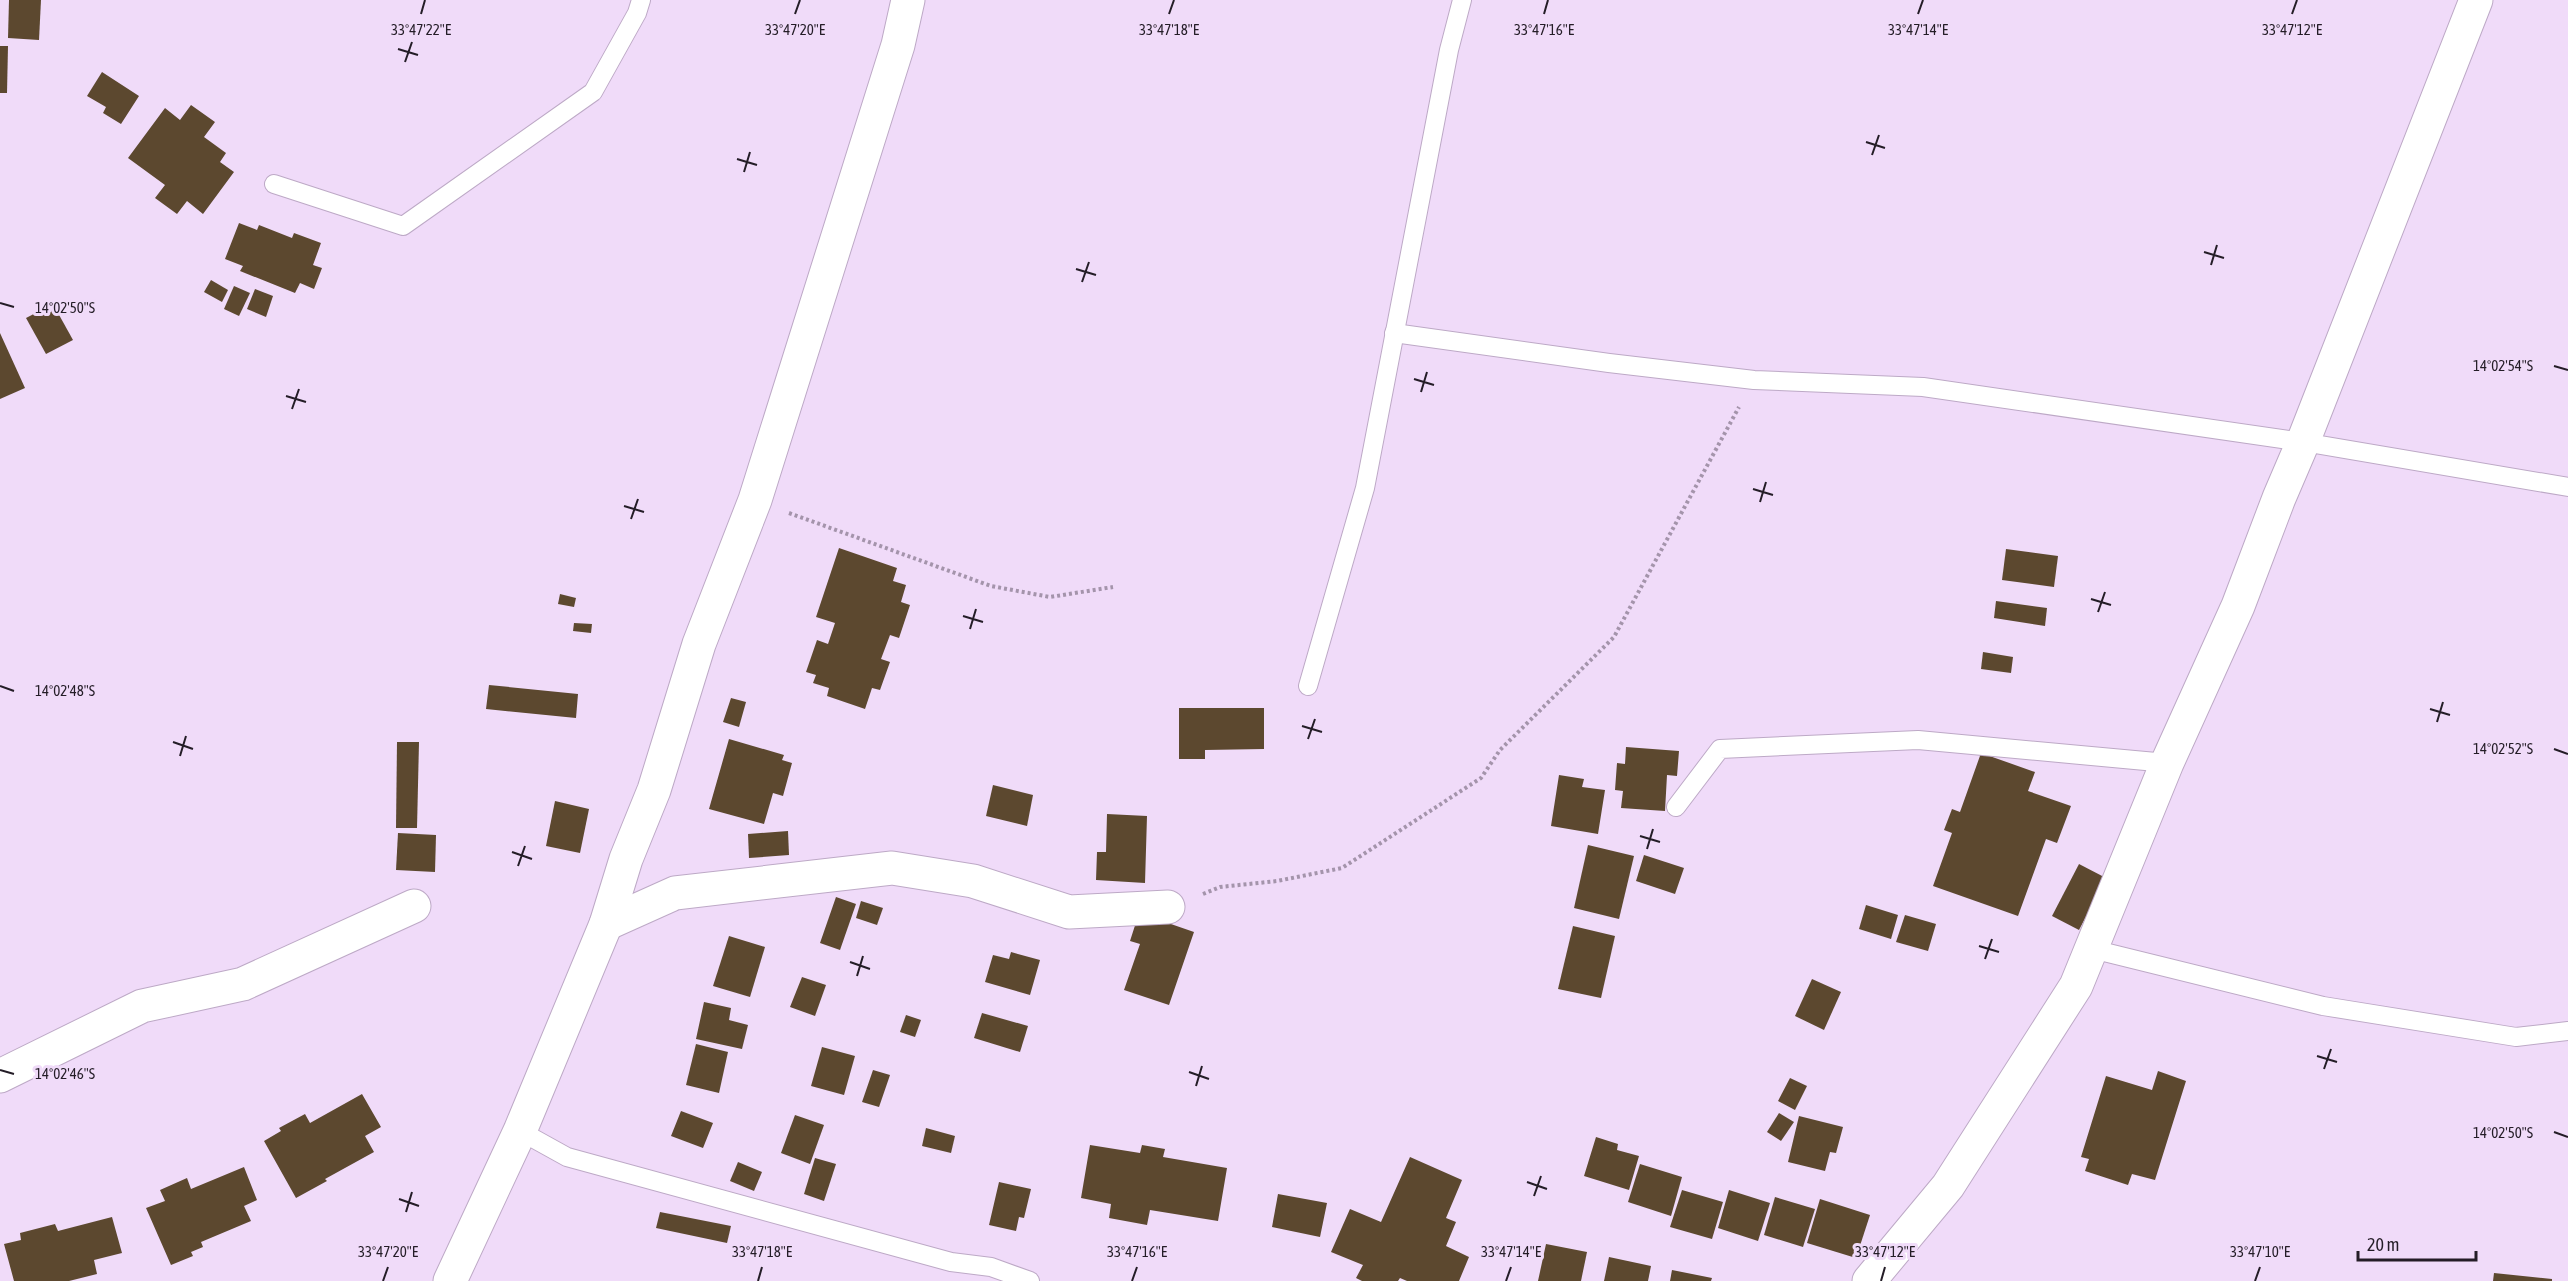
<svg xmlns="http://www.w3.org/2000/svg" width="2568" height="1281" font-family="'Asap Condensed',sans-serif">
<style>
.building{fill:#5c482f}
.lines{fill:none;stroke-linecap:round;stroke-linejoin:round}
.service-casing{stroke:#bda9c6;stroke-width:20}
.minor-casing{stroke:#bda9c6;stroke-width:35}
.path{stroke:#a494ab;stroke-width:4;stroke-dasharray:3 3;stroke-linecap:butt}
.service{stroke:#fff;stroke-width:18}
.minor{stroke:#fff;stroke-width:33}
.ticks{fill:none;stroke:#241d27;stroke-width:2}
.ticks-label{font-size:15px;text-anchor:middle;fill:#241d27;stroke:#f0dbf9;stroke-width:6;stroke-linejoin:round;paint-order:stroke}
</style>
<rect width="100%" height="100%" fill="#f0dbf9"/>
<!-- building -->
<g class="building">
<polygon points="9,0 41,0 39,40 8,38"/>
<polygon points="0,46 8,46 7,93 0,93"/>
<polygon points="102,72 139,96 121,124 103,113 106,107 87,96"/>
<polygon points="191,105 215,122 204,137 226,153 220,162 234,172 203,214 187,201 177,214 155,198 165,185 128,158 165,108 180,120"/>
<polygon points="239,223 257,230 259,225 292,238 294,233 321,243 313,265 322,268 314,289 300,283 295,293 240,271 243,266 225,259"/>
<polygon points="211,280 228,290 222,302 204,292"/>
<polygon points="234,286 250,293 239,316 224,309"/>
<polygon points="255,289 273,296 266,317 247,309"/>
<polygon points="53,304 73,340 46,354 26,318"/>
<polygon points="0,333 25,388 0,399"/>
<polygon points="839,548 897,568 893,581 906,585 901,602 910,605 899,638 890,635 881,659 890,662 880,690 872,688 865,709 827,696 829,688 813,683 816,675 806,672 817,640 828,644 835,623 816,617"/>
<polygon points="2006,549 2058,556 2054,587 2002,580"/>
<polygon points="560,594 576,598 574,607 558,604"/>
<polygon points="1996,601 2047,608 2045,626 1994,618"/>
<polygon points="574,623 592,624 591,633 573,631"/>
<polygon points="1983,652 2013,657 2011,673 1981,669"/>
<polygon points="489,685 578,694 576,718 486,709"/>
<polygon points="731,698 746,702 739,727 723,722"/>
<polygon points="1179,708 1264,708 1264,749 1205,750 1205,759 1179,759"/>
<polygon points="729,739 784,755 782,760 792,763 783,796 773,793 764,824 709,809"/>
<polygon points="397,742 419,742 417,828 396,828"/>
<polygon points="1626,747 1679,751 1677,776 1667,775 1665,811 1621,808 1623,791 1615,790 1617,763 1625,764"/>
<polygon points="1981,753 2035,772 2028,791 2071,806 2057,843 2046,839 2018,916 1933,886 1952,833 1944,830 1952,809 1960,812"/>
<polygon points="1559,775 1584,779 1582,787 1605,790 1598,834 1551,826"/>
<polygon points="993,785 1033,795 1027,826 986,816"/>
<polygon points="555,801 589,809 580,853 546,846"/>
<polygon points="1107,814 1147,816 1145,883 1096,880 1097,852 1106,852"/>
<polygon points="788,831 789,855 749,858 748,834"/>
<polygon points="398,833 436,835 435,872 396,870"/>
<polygon points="1588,845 1634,856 1619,919 1574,908"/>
<polygon points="1644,855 1684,868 1675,894 1636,881"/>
<polygon points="2079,864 2106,878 2079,930 2052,916"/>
<polygon points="836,897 856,904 840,950 820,943"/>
<polygon points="861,901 883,908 877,925 856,918"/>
<polygon points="1866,905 1898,915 1891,939 1859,929"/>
<polygon points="1139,913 1194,932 1169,1005 1124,990 1140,944 1130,941"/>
<polygon points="1905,915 1936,924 1928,951 1896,942"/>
<polygon points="1573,926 1615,936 1601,998 1558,989"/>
<polygon points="729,936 765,947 750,997 713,986"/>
<polygon points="1011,952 1040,960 1030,995 985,982 993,955 1009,959"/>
<polygon points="802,977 826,985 815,1016 790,1007"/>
<polygon points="1812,979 1841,992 1824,1030 1795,1016"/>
<polygon points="704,1002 731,1008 729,1020 748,1025 742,1049 696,1039"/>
<polygon points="982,1013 1028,1026 1020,1052 974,1038"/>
<polygon points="906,1015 921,1020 915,1037 900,1032"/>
<polygon points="696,1044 728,1052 719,1093 686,1085"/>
<polygon points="822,1047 855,1056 844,1095 811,1086"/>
<polygon points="873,1070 890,1075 879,1107 862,1102"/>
<polygon points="2158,1071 2186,1081 2155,1180 2132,1174 2128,1185 2085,1171 2089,1159 2081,1157 2106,1076 2152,1090"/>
<polygon points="1790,1078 1807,1086 1795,1110 1778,1101"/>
<polygon points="362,1094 381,1127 365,1136 374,1152 325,1179 327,1181 296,1198 264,1141 281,1131 279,1128 305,1114 310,1123"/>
<polygon points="681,1111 713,1123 703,1148 671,1136"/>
<polygon points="1779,1113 1794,1122 1781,1141 1767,1132"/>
<polygon points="795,1115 824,1125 810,1164 781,1153"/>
<polygon points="1799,1116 1843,1127 1836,1153 1830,1152 1825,1171 1788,1162"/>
<polygon points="926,1128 955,1136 951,1153 922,1146"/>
<polygon points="1596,1137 1618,1144 1617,1150 1639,1156 1629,1190 1584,1176"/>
<polygon points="1090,1145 1140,1153 1142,1145 1165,1149 1163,1157 1227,1168 1218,1221 1150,1210 1147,1225 1109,1218 1111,1204 1081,1198"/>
<polygon points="1410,1157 1462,1180 1446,1218 1456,1222 1446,1246 1469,1257 1459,1281 1407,1281 1400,1278 1398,1281 1362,1281 1356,1278 1363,1265 1331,1252 1350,1209 1381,1222"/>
<polygon points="815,1158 836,1164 824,1201 804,1194"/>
<polygon points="738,1162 762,1172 754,1191 730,1181"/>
<polygon points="1640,1164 1682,1177 1671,1216 1628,1202"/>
<polygon points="244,1167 257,1200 244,1206 251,1221 201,1242 203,1247 191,1252 193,1256 171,1265 146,1208 165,1201 160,1190 187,1178 191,1189"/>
<polygon points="999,1182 1031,1189 1024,1218 1019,1217 1016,1231 989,1225"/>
<polygon points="1682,1190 1723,1202 1712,1239 1670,1227"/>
<polygon points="1729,1190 1770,1203 1758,1241 1718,1228"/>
<polygon points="1278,1194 1327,1203 1320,1237 1272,1227"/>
<polygon points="1775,1197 1815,1209 1803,1247 1764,1235"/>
<polygon points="1820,1199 1870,1215 1856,1258 1807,1243"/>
<polygon points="660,1212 731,1226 727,1243 656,1228"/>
<polygon points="112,1217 122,1253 94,1260 97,1274 69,1281 14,1281 4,1244 21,1240 20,1233 55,1224 58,1231"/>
<polygon points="1546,1244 1587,1252 1581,1281 1538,1281"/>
<polygon points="1609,1257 1651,1266 1648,1281 1604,1281"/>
<polygon points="1672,1270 1712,1278 1711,1281 1670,1281"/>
<polygon points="2494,1273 2552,1279 2552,1281 2493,1281"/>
</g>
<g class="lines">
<defs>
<g id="service">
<polyline points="274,184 403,226 593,92 637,13 641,0"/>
<polyline points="1394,333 1609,363 1754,380 1923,387 2303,442 2568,487"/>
<polyline points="1308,686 1365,488 1449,50 1462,0"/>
<polyline points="1676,807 1720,749 1918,740 2167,763"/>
<polyline points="2092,949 2323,1006 2516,1037 2568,1031"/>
<polyline points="520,1131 567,1157 951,1262 991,1267 1030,1281"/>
</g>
<g id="minor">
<polyline points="606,924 675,893 892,868 973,881 1069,912 1168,907"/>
<polyline points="0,1076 142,1006 243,984 414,906"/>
<polyline points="450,1281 520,1131 606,924 626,859 654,790 699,644 755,500 898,45 908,0"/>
<polyline points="1869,1281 1948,1186 2076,986 2167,763 2238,606 2279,498 2303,442 2476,0"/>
</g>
</defs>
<!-- service casing -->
<use href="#service" class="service-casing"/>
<!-- minor casing -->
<use href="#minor" class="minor-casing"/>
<!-- path -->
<g class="path">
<polyline points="789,513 991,586 1050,597 1113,587"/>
<polyline points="1203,894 1220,887 1277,881 1342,868 1481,778 1500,750 1614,637 1739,407"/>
</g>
<!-- service -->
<use href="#service" class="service"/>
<!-- minor -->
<use href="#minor" class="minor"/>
</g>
<!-- ticks -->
<path class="ticks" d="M421,14L425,0M795,14L800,0M1169,14L1174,0M1544,14L1548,0M1918,14L1923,0M2292,14L2297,0M398,49L418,55M405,62L412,42M1866,142L1885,148M1872,155L1879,135M737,159L757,165M744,172L750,152M2204,252L2224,258M2211,265L2217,245M1076,269L1096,275M1082,282L1089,262M0,303L14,307M2554,366L2568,370M1414,379L1434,385M1421,392L1427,372M286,396L306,402M292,409L299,389M1753,489L1773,495M1760,502L1766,482M624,506L644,512M631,519L638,499M2091,599L2111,605M2098,612L2105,592M963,616L983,622M970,629L976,609M0,686L14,691M2430,709L2450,715M2437,722L2443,702M1302,726L1322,732M1308,739L1315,719M173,742L193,749M2554,749L2568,754M180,756L186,736M1640,836L1660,842M1647,849L1653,829M512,852L532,859M518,866L525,846M1979,946L1999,952M1985,959L1992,939M850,962L870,969M857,976L863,956M2317,1056L2337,1062M2324,1069L2331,1049M0,1070L14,1074M1189,1072L1209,1079M1196,1086L1202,1066M2554,1132L2568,1137M1527,1182L1547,1189M1534,1196L1541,1176M399,1199L419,1206M406,1212L412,1192M383,1281L388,1267M758,1281L762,1267M1132,1281L1137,1267M1506,1281L1511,1267M1881,1281L1885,1267M2255,1281L2260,1267"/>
<g class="ticks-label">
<text x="421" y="35">33°47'22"E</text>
<text x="795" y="35">33°47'20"E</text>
<text x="1169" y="35">33°47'18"E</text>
<text x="1544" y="35">33°47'16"E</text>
<text x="1918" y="35">33°47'14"E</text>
<text x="2292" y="35">33°47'12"E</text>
<text x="65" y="313">14°02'50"S</text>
<text x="2503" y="371">14°02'54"S</text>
<text x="65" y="696">14°02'48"S</text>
<text x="2503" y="754">14°02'52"S</text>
<text x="65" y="1079">14°02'46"S</text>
<text x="2503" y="1138">14°02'50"S</text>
<text x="388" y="1257">33°47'20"E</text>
<text x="762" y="1257">33°47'18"E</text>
<text x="1137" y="1257">33°47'16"E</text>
<text x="1511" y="1257">33°47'14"E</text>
<text x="1885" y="1257">33°47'12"E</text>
<text x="2260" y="1257">33°47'10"E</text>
</g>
<!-- scale -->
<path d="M2358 1251v9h118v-9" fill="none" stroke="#241d27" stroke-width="3"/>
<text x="2367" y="1251" font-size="18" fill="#241d27" stroke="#f0dbf9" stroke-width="4.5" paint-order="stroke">20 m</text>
</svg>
